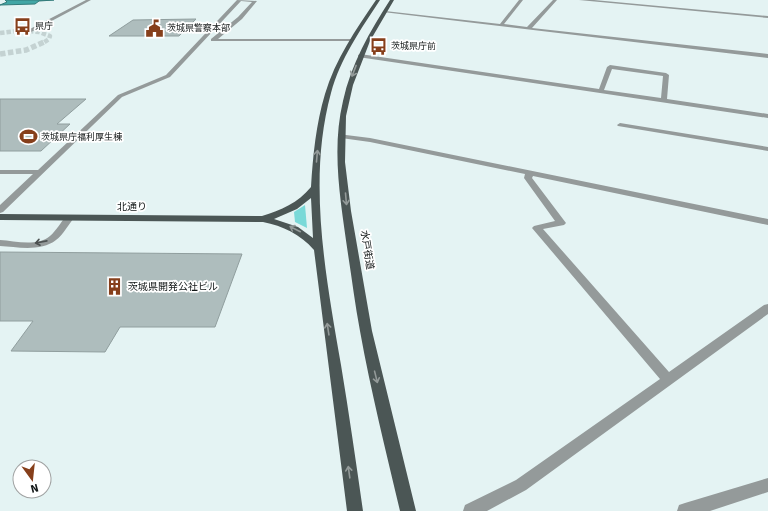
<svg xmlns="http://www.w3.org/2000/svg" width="768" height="511" font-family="Signika,'Noto Sans JP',sans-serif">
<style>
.green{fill:#7ad9d8}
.water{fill:#42a6a5;stroke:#337b7a}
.building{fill:#aebdbd;stroke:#909e9e}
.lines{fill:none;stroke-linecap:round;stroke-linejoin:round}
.minor-tunnel-far1{stroke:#c4d2d2;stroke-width:4.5;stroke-dasharray:4.5 2;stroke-linecap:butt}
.minor-tunnel{stroke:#c4d2d2;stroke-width:5.5;stroke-dasharray:5.5 2.5;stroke-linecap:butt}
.minor{fill:#949a9a;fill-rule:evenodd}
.major{fill:#4b5655;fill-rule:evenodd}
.oneway{stroke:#939a99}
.oneway2{stroke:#4c5151}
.labels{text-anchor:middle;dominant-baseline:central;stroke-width:3.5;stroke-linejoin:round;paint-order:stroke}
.far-poi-label{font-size:9px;fill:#111616;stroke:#fff;text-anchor:start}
.street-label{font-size:10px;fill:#111616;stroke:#fff}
.poi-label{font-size:10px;fill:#111616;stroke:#fff;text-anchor:start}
</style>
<rect width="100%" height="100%" fill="#e4f3f3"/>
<!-- green -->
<polygon class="green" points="305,205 307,228 295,222 294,212"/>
<!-- water -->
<polygon class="water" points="5,0 54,0 39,1 35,4 0,5 7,2"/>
<!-- building -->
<g class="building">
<polygon points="196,19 179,36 109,36 133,20"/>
<polygon points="0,99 86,99 57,124 70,124 41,151 0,151"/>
<polygon points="0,252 242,254 215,327 120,327 105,352 11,351 33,321 0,321"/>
</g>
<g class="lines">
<!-- minor-tunnel-far1 -->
<g class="minor-tunnel-far1">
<polyline points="29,31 39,32 50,36 49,39 43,43"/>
<polyline points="0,33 17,31"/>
</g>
<!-- minor-tunnel -->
<polyline class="minor-tunnel" points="0,54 26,50 44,42"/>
<!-- minor -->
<g class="minor">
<polygon points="86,0 91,0 31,32 17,32 15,31 28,30"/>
<polygon points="237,0 257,1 242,19 218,39 351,39 353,40 351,41 211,41 211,39 238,17 252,2 241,1 170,77 122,97 3,212 0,213 0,205 33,174 0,174 0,170 38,170 118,95 166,75"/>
<polygon points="519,0 523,0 504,24 527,27 553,0 557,0 532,28 768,54 768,58 383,12 385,11 500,24"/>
<polygon points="579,0 594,0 768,16 768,18"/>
<path d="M360,54L599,89L607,67L610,65L666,73L669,75L667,99L768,114V118L358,57V55ZM612,69L663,76L661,98L604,90Z"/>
<polygon points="620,123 768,147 768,151 618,126 617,125"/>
<polygon points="338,134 370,138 768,219 768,225 533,176 532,178 566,223 564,225 543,229 669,372 764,305 768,304 768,314 526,490 487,511 463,511 465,505 516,480 660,379 532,228 534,226 555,221 524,178 525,174 370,142 341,138 338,138"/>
<path d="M69,215L74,218C68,225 63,235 56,240C41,252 17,247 0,246V240C15,241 37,247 50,236C56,231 61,222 66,216Z"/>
<polygon points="768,478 768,492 710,511 677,511 679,505 685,503"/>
</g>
<!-- major -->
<g class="major">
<path d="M376,0H380C361,29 340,59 331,93C307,180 326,278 341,365C349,413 356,462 363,511H347L314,250C300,234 283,226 263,222L0,220V214L262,216C281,210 298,203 311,187C313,155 316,124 325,94C335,60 356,29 376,0ZM311,198L313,238L298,227L274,219L297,209Z"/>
<path d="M390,0H394L370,41L353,85L346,116L345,162L351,211L372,331L416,511H400C386,451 371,392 360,331C355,305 352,279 348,254C341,203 331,151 343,101C351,64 370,31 390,0Z"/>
</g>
</g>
<!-- one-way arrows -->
<defs><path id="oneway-shaft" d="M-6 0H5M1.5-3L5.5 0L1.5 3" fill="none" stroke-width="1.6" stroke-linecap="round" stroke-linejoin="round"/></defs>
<g class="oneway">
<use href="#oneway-shaft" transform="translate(354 71) rotate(111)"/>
<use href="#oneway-shaft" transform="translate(317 156) rotate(-85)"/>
<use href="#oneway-shaft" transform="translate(346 199) rotate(85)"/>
<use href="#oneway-shaft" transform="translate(295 229) rotate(-153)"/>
<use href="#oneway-shaft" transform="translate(328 329) rotate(-99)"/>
<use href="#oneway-shaft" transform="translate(376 377) rotate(76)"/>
<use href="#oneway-shaft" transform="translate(349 472) rotate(-98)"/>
</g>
<use class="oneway2" href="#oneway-shaft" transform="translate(41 242) rotate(169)"/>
<!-- icons -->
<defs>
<symbol id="bus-bare" viewBox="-9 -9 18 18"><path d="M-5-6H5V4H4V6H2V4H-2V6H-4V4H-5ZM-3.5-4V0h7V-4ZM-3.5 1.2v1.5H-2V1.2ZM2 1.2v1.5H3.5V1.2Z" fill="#863f1b" stroke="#fff" stroke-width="2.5" paint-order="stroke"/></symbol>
<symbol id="civic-bare" viewBox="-9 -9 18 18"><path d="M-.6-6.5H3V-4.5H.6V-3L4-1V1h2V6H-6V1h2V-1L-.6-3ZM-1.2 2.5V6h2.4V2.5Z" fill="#863f1b" stroke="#fff" stroke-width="2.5" paint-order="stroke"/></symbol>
<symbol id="stadium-bare" viewBox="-9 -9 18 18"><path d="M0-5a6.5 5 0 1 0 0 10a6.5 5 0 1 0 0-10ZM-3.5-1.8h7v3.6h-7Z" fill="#863f1b" stroke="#fff" stroke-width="2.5" paint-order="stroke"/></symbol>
<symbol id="building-bare" viewBox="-9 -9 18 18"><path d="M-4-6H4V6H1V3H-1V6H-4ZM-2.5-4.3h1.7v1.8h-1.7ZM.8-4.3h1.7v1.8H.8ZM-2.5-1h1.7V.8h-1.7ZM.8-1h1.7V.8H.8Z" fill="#863f1b" stroke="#fff" stroke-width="2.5" paint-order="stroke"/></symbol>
</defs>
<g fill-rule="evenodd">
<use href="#bus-bare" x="10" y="14" width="25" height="25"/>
<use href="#civic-bare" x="142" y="16" width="25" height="25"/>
<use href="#bus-bare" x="366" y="34" width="25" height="25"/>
<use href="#stadium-bare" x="16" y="124" width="25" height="25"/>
<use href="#building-bare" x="102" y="274" width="25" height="25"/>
</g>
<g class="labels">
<!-- far-poi labels -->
<g class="far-poi-label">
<text x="35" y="26">県庁</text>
<text x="167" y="28">茨城県警察本部</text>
<text x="391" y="46">茨城県庁前</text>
<text x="41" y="137">茨城県庁福利厚生棟</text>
</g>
<!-- street labels -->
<g class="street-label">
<text x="132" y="207">北通り</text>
<text transform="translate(367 250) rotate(81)">水戸街道</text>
</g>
<!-- poi labels -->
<g class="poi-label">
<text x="128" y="287">茨城県開発公社ビル</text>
</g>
</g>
<!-- north arrow -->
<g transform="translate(32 479) rotate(165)"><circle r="19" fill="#ffffff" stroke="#a0a2a2"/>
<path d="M0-3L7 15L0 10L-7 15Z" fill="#863f1b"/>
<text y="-6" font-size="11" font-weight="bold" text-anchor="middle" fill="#111616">N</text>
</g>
</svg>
